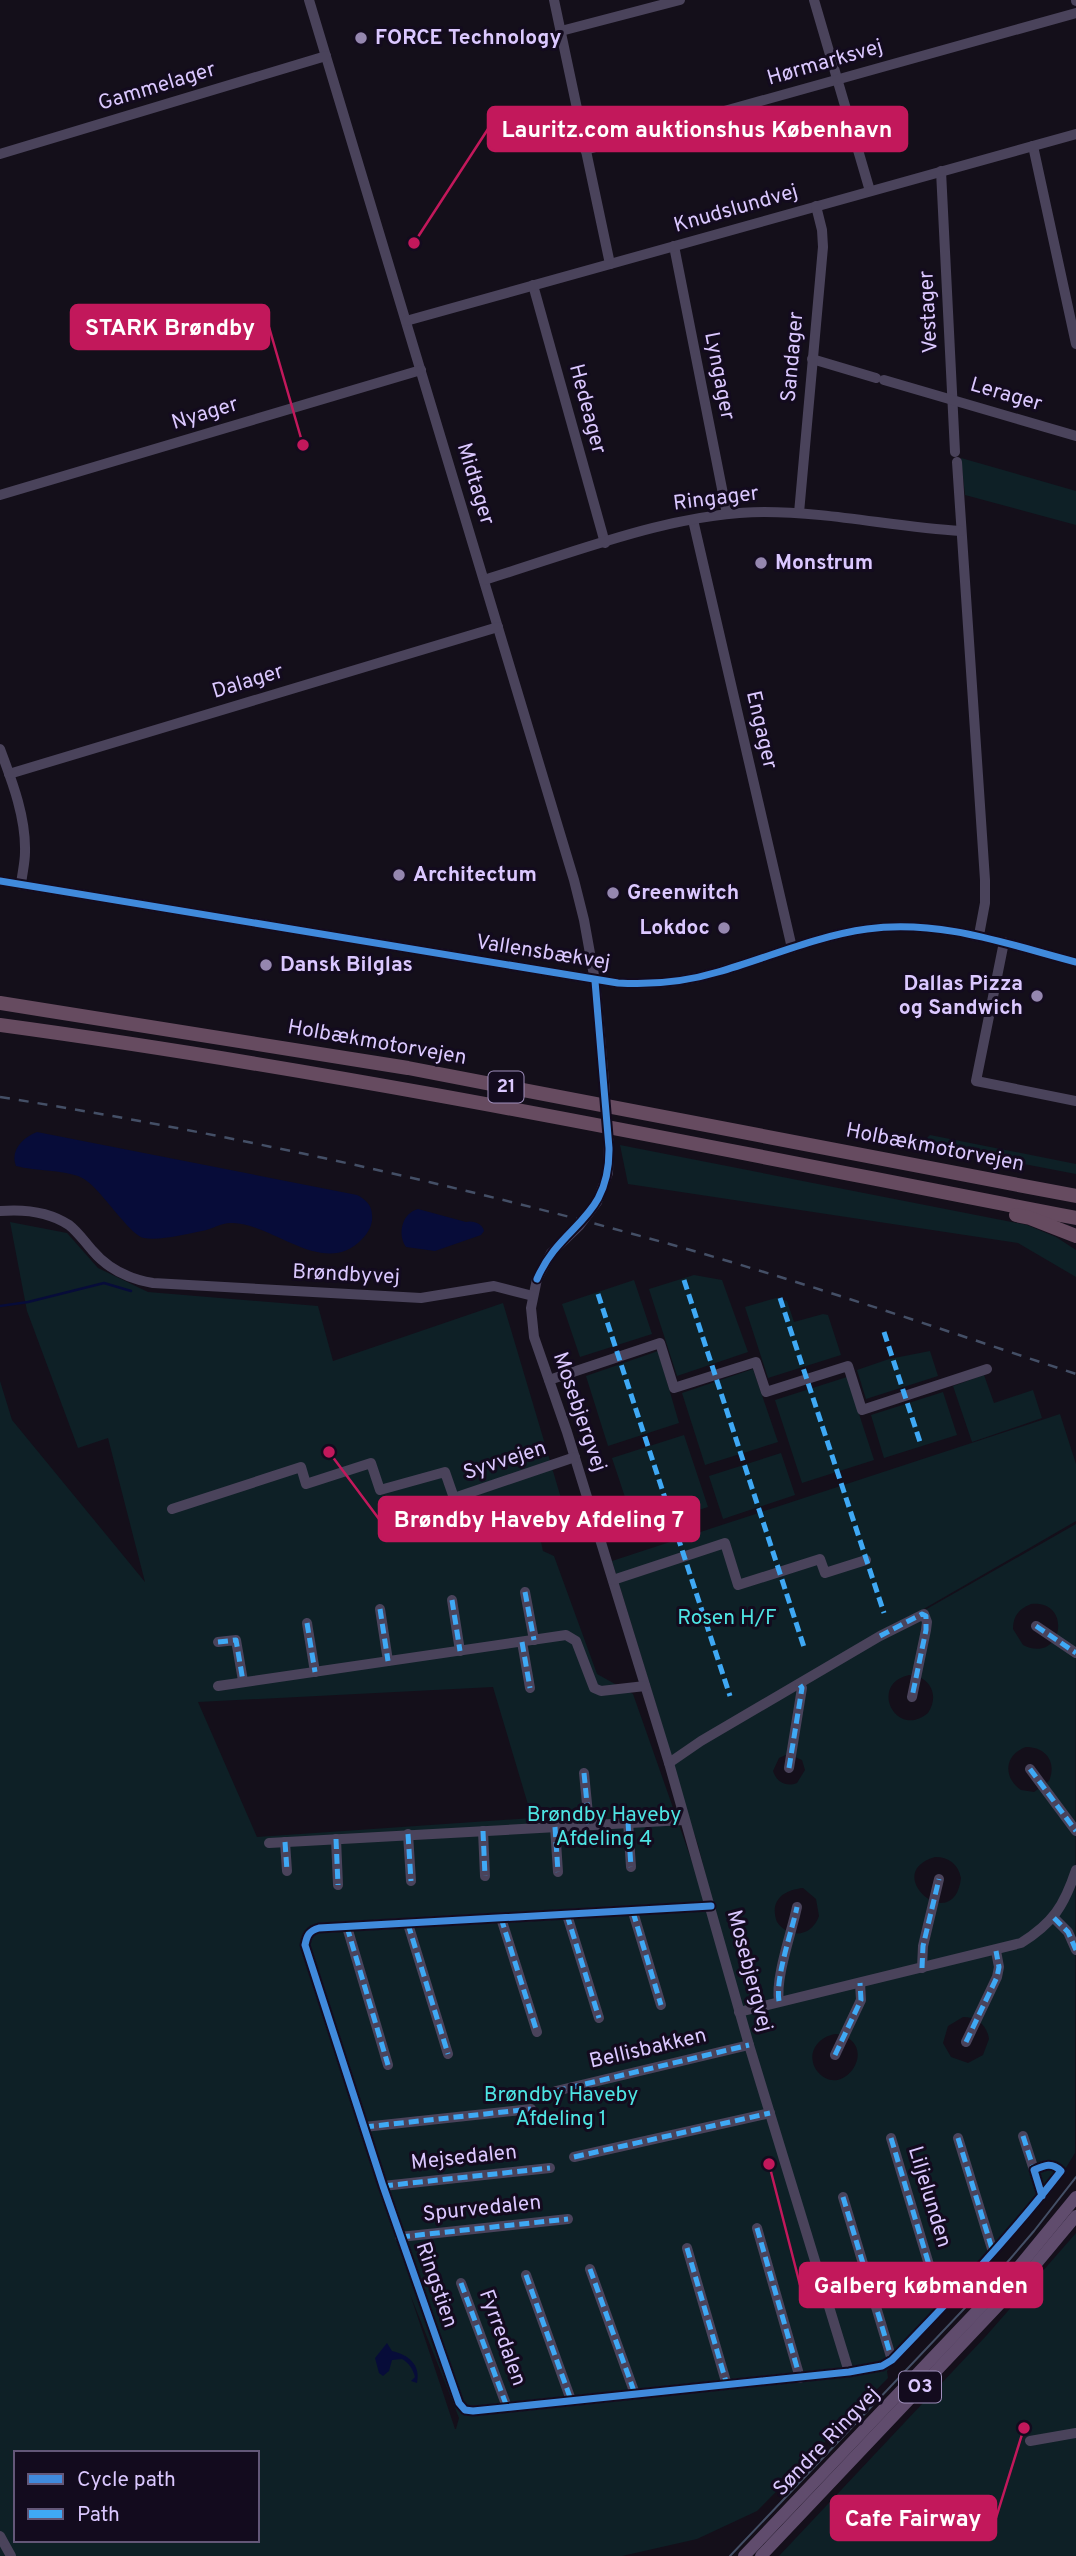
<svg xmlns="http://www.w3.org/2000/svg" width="1076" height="2556" font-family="Overpass,sans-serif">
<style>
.green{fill:#0e2026;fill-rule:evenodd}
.water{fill:#070c39}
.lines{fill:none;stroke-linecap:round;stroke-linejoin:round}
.stream{stroke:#070c39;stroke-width:2.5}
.minor{stroke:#4a435b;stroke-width:10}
.major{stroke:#604c6d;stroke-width:12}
.highway{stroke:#664b60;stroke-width:14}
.tram{stroke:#444f66;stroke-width:2}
.rail{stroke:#444f66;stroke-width:2.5;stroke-dasharray:10 9;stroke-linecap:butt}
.quiet{stroke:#3fa9f5;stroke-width:5;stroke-dasharray:10 5;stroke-linecap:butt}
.cycleway-casing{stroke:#130b1e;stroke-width:11}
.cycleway{stroke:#408adc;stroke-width:7}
.poi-dot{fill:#9587af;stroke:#130b1e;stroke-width:2.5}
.labels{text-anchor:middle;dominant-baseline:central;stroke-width:6;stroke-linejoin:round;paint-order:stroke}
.shield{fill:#130b1e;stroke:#9f8fbc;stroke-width:2}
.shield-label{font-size:19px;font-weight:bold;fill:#dbc8ff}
.poi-label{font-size:21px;font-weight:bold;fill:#dbc8ff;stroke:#130b1e;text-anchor:start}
.street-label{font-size:21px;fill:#dbc8ff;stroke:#130b1e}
.park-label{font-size:21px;fill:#4ee5e4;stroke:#130b1e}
.leader{fill:none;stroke:#c2185b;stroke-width:2.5}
.callout-dot{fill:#c2185b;stroke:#130b1e;stroke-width:2.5}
.callout{fill:#c2185b;stroke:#c2185b;stroke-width:2.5}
.callout-label{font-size:23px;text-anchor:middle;font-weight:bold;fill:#fff}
</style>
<rect width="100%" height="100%" fill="#140f1a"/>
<!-- green -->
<g class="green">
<polygon points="961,458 1076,491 1076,525 965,495"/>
<polygon points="930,1135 1076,1164 1076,1174 921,1144"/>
<polygon points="620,1145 1027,1225 1056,1237 1076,1250 1076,1277 1018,1243 628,1184"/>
<path d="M10,1222L67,1233L98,1268L148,1292L318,1306L333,1361L503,1303L569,1525L540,1537L543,1551L554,1556L597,1674L633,1694L729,1967L698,1845L665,1748H669L612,1561L1060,1414L1076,1464V1521L681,1749L1076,1524L1075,2153L1064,2171L998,2251L887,2371L888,2378L757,2511L697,2539L622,2556H0V1381L12,1420L145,1582L108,1438L78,1448L27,1311ZM1031,1604C1074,1600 1062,1665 1023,1645L1013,1629C1013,1616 1019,1609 1031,1604ZM909,1675C930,1676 940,1695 928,1713C896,1740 868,1684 909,1675ZM493,1687L532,1818L257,1837L198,1702ZM1026,1747C1046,1747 1057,1762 1049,1781L1034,1792L1021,1790C1002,1777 1005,1754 1026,1747ZM788,1754L802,1760L805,1770L797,1783C786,1787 777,1783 773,1771L779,1758ZM935,1857C949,1857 958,1864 961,1878C954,1938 879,1873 935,1857ZM803,1888L816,1899L819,1916C812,1937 789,1939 777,1922C769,1901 783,1890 803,1888ZM963,2017C977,2017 987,2025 989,2039L983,2055L968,2063L951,2057L943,2043L948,2026ZM836,2034C883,2042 843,2103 817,2071C805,2054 818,2036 836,2034ZM410,2294L459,2418L456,2429H455ZM16,2453H257V2540H16Z"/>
<polygon points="694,1275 722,1280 748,1352 677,1376 649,1289"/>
<polygon points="634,1280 652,1334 580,1357 562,1304"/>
<polygon points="776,1298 787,1301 794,1322 823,1314 828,1315 841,1355 768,1378 745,1307"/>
<polygon points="658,1351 679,1423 608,1446 586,1376"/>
<polygon points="930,1351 938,1376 866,1399 857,1370 889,1359"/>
<polygon points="753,1369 778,1442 705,1465 682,1393"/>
<polygon points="984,1375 994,1403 1033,1390 1042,1418 972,1442 953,1386"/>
<polygon points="847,1377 874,1460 802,1483 775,1400"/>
<polygon points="943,1392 957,1435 884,1458 871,1415"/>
<polygon points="684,1435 708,1507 636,1530 612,1458"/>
<polygon points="781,1453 795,1495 723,1519 709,1476"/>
<polygon points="1076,2233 1076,2556 779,2556 986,2336"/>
</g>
<!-- water -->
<g class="water">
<path d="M37,1132L357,1195C365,1199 372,1205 372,1215C373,1224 369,1232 362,1239C325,1279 274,1224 233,1223C222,1222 213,1229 202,1231C187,1234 159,1241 144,1238C130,1236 102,1190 84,1179C71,1170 34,1171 16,1166C10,1151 22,1138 37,1132Z"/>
<path d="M418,1209L466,1222C473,1220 483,1224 484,1231L481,1235L435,1251L406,1247C397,1234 402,1213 418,1209Z"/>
<path d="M387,2343L392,2351C408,2355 421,2364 417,2383L411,2381L415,2377C413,2369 409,2363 402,2359L392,2360L389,2371L383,2376L379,2373L375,2358Z"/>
</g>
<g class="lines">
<!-- stream -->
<polyline class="stream" points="0,1306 28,1302 104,1283 131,1291"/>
<!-- minor -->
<g class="minor">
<polyline points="309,0 574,880 584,920 595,981 605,1092"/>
<polyline points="554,0 610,264"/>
<polyline points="814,0 870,191"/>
<polyline points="1076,0 1076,1"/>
<polyline points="561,31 680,0"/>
<polyline points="1033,146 1076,344"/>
<polyline points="585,150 1076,13"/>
<polyline points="0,154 326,56"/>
<polyline points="941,171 955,452"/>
<polyline points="674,246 727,514"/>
<polyline points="533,285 605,543"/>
<polyline points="406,321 1076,134"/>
<polyline points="812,359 876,378"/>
<polyline points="884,380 1076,436"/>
<polyline points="957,462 985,880 985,903 979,935"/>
<polyline points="0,495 421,370"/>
<polyline points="799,513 823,247 822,230 816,206"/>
<polyline points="693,520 792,948"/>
<path d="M484,580C570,554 673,512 764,512C830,512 895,527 961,531"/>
<path d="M0,749C12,781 26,817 25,852C25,863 22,874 21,885"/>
<polyline points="9,774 498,627"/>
<path d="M0,881L618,983C652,985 685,982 718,972C767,958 816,936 867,929C939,919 1007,944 1076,962"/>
<polyline points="1004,942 976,1081 1076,1101"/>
<polyline points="609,1141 608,1173 597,1202 579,1226 551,1253 537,1279 531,1308 534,1337 567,1432 669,1763 749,2045 849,2372"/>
<path d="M0,1211C24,1209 48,1211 69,1225C78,1232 84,1241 92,1250C108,1269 128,1279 153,1283L421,1298L494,1286L533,1296"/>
<polyline points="549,1380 660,1343 674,1388 756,1362 766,1392 848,1366 862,1410 987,1369"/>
<polyline points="172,1509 301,1467 306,1484 371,1463 380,1490 445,1472 454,1498 575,1457"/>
<polyline points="613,1580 725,1543 738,1585 820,1559 825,1573 866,1560"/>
<polyline points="525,1592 534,1640"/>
<polyline points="452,1600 460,1651"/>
<polyline points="380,1609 388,1661"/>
<polyline points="307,1623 315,1672"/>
<polyline points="1036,1626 1076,1653"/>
<polyline points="218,1642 236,1640 243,1681"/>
<polyline points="522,1642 530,1688"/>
<polyline points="218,1686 566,1635 576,1641 594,1688 601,1691 645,1686"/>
<polyline points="669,1763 701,1741 880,1636 924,1614 927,1622 926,1630 912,1697"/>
<polyline points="789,1768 802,1688 800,1685"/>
<polyline points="1030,1769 1076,1831"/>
<polyline points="584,1773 589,1824"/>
<polyline points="628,1822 631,1867"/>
<polyline points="555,1827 558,1872"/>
<polyline points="483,1831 485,1876"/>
<polyline points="408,1834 411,1881"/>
<polyline points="336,1839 338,1885"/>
<polyline points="285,1842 287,1871"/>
<polyline points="269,1843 684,1820"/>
<path d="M711,1906L319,1928C309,1931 307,1935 305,1945L383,2186L459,2403L465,2410L473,2411L849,2372L882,2366L892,2360C951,2299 1009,2238 1061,2171C1052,2162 1045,2165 1034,2170L1042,2196"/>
<polyline points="633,1912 661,2005"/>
<polyline points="567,1915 599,2018"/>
<polyline points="501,1918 537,2032"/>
<polyline points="1054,1918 1068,1932 1076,1950"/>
<polyline points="408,1924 448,2054"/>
<polyline points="347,1927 388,2065"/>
<polyline points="922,1968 923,1946 939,1879"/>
<path d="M779,2001C775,1978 792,1931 797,1907"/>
<path d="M739,2012L1021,1943C1053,1923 1064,1906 1076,1870"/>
<polyline points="966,2042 997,1977 999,1967 996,1951"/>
<polyline points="835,2055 861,2000 860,1983"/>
<polyline points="556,2091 749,2045"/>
<polyline points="364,2127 531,2109"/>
<polyline points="1023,2136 1034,2170"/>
<polyline points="891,2138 942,2308"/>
<polyline points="958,2138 993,2252"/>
<polyline points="574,2157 770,2113"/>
<polyline points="383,2186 550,2168"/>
<polyline points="843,2197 892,2360"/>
<polyline points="757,2228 800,2378"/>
<polyline points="400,2237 568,2219"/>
<polyline points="687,2248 727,2385"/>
<polyline points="590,2269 635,2394"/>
<polyline points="526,2275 571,2400"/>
<polyline points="461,2283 507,2407"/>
<polyline points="1030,2441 1076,2433"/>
<polyline points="0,2536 11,2556"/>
</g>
<!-- major -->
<g class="major">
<polyline points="744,2556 1017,2269 1076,2197"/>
<polyline points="761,2556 1026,2276 1076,2216"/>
</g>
<!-- highway -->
<g class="highway">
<polyline points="0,1003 408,1068 1076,1196"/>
<path d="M0,1025C361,1074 718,1149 1076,1218"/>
<polyline points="1016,1215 1030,1218 1076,1236"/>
</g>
<!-- tram -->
<polyline class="tram" points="730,2556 998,2273 1034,2231 1076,2177"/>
<!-- rail -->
<path class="rail" d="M0,1097C232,1134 461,1185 687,1249C818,1287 947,1331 1076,1374"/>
<!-- quiet -->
<g class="quiet">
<polyline points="684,1280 804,1647"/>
<polyline points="598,1294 730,1696"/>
<polyline points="780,1298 884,1613"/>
<polyline points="884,1332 921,1445"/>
<polyline points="525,1592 534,1640"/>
<polyline points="452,1600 460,1651"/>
<polyline points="380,1609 388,1661"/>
<polyline points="307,1623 315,1672"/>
<polyline points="1036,1626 1076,1653"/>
<polyline points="880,1636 922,1614 926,1616 926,1630 912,1697"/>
<polyline points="218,1642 236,1640 243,1681"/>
<polyline points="522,1642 530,1688"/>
<polyline points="789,1768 802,1688 800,1685"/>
<polyline points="1030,1769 1076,1831"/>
<polyline points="584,1773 589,1824"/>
<polyline points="628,1822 631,1867"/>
<polyline points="555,1827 558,1872"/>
<polyline points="483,1831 485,1876"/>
<polyline points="408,1834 411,1881"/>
<polyline points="336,1839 338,1885"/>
<polyline points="285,1842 287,1871"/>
<polyline points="633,1912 661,2005"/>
<polyline points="567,1915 599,2018"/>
<polyline points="501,1918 537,2032"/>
<polyline points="1054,1918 1068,1932 1076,1950"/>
<polyline points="408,1924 448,2054"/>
<polyline points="347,1927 388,2065"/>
<polyline points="922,1968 923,1946 939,1879"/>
<path d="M779,2001C775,1978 792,1931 797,1907"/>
<polyline points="966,2042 997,1977 999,1967 996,1951"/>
<polyline points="835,2055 861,2000 860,1983"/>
<polyline points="556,2091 749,2045"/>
<polyline points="364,2127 531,2109"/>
<polyline points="1023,2136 1034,2170"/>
<polyline points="891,2138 942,2308"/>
<polyline points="958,2138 993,2252"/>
<polyline points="574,2157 770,2113"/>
<polyline points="383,2186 550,2168"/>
<polyline points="843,2197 892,2360"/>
<polyline points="757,2228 800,2378"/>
<polyline points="400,2237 568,2219"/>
<polyline points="687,2248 727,2385"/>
<polyline points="590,2269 635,2394"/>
<polyline points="526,2275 571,2400"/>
<polyline points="461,2283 507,2407"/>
</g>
<defs>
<g id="cycleway">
<path d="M0,881L618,983C652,985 685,982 718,972C767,958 816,936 867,929C939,919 1007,944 1076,962"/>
<path d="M537,1279C561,1223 610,1221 609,1148L595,981"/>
<path d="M711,1906L319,1928C309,1931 307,1935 305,1945L383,2186L459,2403L465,2410L473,2411L849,2372L882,2366L892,2360C951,2299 1009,2238 1061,2171C1052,2162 1045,2165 1034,2170L1042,2196"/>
</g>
</defs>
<!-- cycleway casing -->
<use href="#cycleway" class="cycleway-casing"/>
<!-- cycleway -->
<use href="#cycleway" class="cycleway"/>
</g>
<!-- markers -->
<g class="poi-dot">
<circle cx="361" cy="38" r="7"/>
<circle cx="761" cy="563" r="7"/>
<circle cx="399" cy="875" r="7"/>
<circle cx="613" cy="893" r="7"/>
<circle cx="724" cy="928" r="7"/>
<circle cx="266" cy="965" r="7"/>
<circle cx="1037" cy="996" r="7"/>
</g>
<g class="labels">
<!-- shield labels -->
<g class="shield">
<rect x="488.5" y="1071.5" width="35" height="31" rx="5"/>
<rect x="899" y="2371.5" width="42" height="31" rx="5"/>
</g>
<g class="shield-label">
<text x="506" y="1087">21</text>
<text x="920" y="2387">O3</text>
</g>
<!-- poi labels -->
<g class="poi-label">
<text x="375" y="38">FORCE Technology</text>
<text x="775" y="563">Monstrum</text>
<text x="413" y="875">Architectum</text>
<text x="627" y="893">Greenwitch</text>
<text x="710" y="928" text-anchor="end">Lokdoc</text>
<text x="280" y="965">Dansk Bilglas</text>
<text x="1023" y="984" text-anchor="end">Dallas Pizza<tspan x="1023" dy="24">og Sandwich</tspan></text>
</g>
<!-- street labels -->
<g class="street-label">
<text transform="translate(825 63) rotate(-16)">Hørmarksvej</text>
<text transform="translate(157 87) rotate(-17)">Gammelager</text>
<text transform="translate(736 209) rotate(-16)">Knudslundvej</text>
<text transform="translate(929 312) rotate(-93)">Vestager</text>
<text transform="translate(793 357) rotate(-85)">Sandager</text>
<text transform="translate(719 376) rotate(79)">Lyngager</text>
<text transform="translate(1006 395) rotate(16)">Lerager</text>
<text transform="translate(587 409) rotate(75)">Hedeager</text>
<text transform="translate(205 414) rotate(-17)">Nyager</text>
<text transform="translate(475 484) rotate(73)">Midtager</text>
<text transform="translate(716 499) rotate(-7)">Ringager</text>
<text transform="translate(248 682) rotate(-17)">Dalager</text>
<text transform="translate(761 730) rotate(77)">Engager</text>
<text transform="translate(543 953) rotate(9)">Vallensbækvej</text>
<text transform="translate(377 1043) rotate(10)">Holbækmotorvejen</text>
<text transform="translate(935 1148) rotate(11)">Holbækmotorvejen</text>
<text transform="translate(346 1275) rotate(3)">Brøndbyvej</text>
<text transform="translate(579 1412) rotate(71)">Mosebjergvej</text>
<text transform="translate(505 1461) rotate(-18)">Syvvejen</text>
<text transform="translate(749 1971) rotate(75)">Mosebjergvej</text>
<text transform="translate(648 2049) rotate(-13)">Bellisbakken</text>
<text transform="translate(464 2158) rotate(-6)">Mejsedalen</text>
<text transform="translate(929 2197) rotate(73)">Liljelunden</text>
<text transform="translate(482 2209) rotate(-6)">Spurvedalen</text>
<text transform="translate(436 2285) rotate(71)">Ringstien</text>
<text transform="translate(502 2338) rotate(70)">Fyrredalen</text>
<text transform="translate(827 2442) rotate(-46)">Søndre Ringvej</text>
</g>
<!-- park labels -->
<g class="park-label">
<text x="727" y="1618">Rosen H/F</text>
<text x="604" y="1815">Brøndby Haveby<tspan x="604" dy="24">Afdeling 4</tspan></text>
<text x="561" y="2095">Brøndby Haveby<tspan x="561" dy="24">Afdeling 1</tspan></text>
</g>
</g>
<!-- callouts -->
<path class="leader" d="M414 243L488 129M303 445L269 327M329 1452L379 1519M769 2164L800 2285M1024 2428L996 2518"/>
<g class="callout-dot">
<circle cx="414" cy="243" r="7"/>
<circle cx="303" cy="445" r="7"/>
<circle cx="329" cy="1452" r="7"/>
<circle cx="769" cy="2164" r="7"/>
<circle cx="1024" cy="2428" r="7"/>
</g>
<g class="callout">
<rect x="488" y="107" width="419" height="44" rx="7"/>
<rect x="71" y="305" width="198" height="44" rx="7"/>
<rect x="379" y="1497" width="320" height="44" rx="7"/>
<rect x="800" y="2263" width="242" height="44" rx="7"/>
<rect x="831" y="2496" width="165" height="44" rx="7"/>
</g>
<g class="callout-label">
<text x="697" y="137">Lauritz.com auktionshus København</text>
<text x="170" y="335">STARK Brøndby</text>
<text x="539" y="1527">Brøndby Haveby Afdeling 7</text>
<text x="921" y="2293">Galberg købmanden</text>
<text x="913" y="2526">Cafe Fairway</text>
</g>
<!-- legend -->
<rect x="14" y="2451" width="245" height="91" fill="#130b1e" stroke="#635778" stroke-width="2"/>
<rect x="28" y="2474" width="35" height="10" fill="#408adc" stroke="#635778" stroke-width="2"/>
<text x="77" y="2486" font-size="21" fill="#dbc8ff">Cycle path</text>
<rect x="28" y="2509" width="35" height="10" fill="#3fa9f5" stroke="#635778" stroke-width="2"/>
<text x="77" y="2521" font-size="21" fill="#dbc8ff">Path</text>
</svg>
